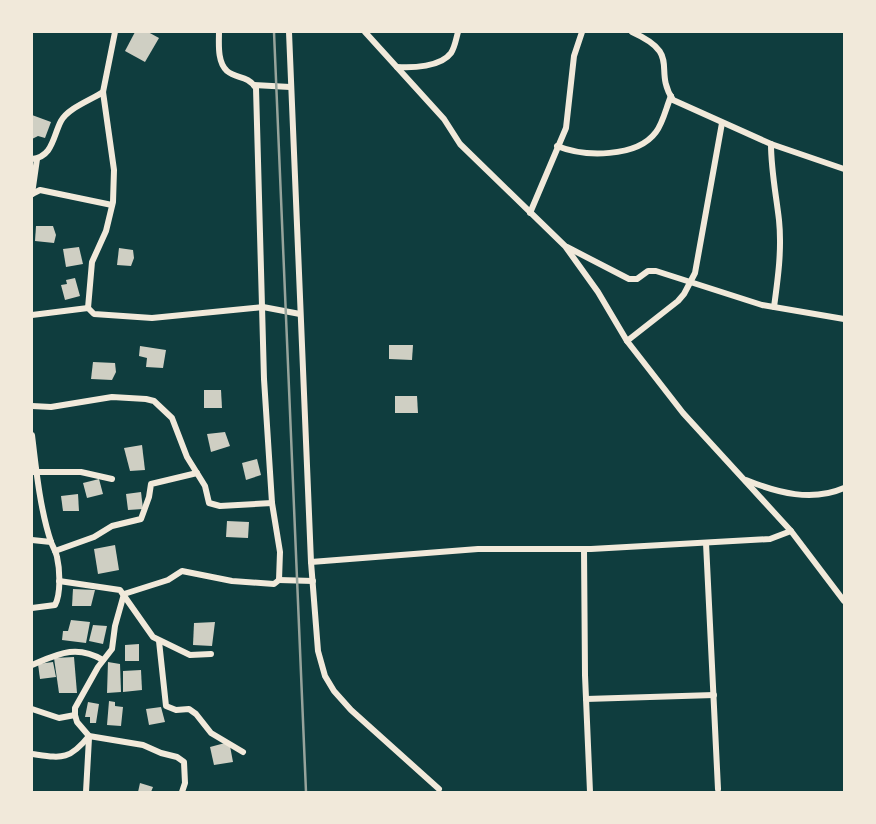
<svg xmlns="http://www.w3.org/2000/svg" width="876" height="824" font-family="'Nunito Sans',sans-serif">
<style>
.building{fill:#cfcfc3}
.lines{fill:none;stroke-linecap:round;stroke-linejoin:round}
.minor{stroke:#f1e9da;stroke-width:6}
.rail{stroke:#97a49c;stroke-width:2.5}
</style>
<rect width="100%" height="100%" fill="#0f3d3e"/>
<!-- building -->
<g class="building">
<polygon points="135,32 148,32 159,38 145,62 125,51"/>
<polygon points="32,115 51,122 45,138 38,136 32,139"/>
<polygon points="36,226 53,226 56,235 54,243 35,241"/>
<polygon points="79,247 83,264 66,267 63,249"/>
<polygon points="119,248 133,250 134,258 131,266 117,265"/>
<polygon points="75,278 80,296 65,300 61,285 67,284 66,280"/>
<polygon points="389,345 413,345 412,360 389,359"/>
<polygon points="140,346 166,350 163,368 146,367 147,358 139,356"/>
<polygon points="93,362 115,363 116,372 112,380 91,379"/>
<polygon points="204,390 221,390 222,408 204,408"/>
<polygon points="395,396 417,396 418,413 395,413"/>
<polygon points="225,432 230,446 211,452 207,434"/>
<polygon points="142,445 145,470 130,471 124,448"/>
<polygon points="257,459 261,475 246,480 242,463"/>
<polygon points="99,479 103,494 87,498 83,483"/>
<polygon points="141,492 143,509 128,510 126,494"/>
<polygon points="78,494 79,511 63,511 61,496"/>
<polygon points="227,521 249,522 248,538 226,537"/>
<polygon points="115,545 119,570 98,574 94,549"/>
<polygon points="73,589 95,590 91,606 72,606"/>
<polygon points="71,620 90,622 86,643 62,640 63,631 68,631"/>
<polygon points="215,622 212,646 193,645 194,623"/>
<polygon points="93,625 107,626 103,644 89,641"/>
<polygon points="139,644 139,661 125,661 125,645"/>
<polygon points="74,657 77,693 59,693 54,658"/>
<polygon points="53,662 56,677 40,679 38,664"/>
<polygon points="108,662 120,664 121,692 107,693"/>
<polygon points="141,670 142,690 123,692 123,671"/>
<polygon points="109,701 115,702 115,706 123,707 121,726 107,725"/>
<polygon points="88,702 99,704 96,723 90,723 90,717 85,717"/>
<polygon points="161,707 165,722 149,725 146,709"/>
<polygon points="225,743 230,746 233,762 214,765 210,747"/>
<polygon points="140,783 153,787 151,792 138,792"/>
</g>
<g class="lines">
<!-- minor -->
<g class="minor">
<polyline points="289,32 311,562 318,651 325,676 334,691 351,710 439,789"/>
<polyline points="365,32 444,119 460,144 565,246 598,292 627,341 683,413 791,531 844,601"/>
<path d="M632,32C683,55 652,68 673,100L771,144L844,169"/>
<path d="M397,67C412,68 441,67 451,53C455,47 456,39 458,32"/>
<polyline points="254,85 290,87"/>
<path d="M771,144C771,170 776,194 779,220C782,249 778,278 774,307"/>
<path d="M557,146C584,157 637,158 656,132C663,123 666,108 671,96"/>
<path d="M32,159C53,157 53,136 61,121C68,108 91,100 103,92"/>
<polyline points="32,194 40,190 112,205"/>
<polyline points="32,194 37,159"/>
<polyline points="530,213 566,128 574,56 582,32"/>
<polyline points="567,247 629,279 637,279 648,271 656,271 762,305 844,319"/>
<polyline points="88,308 92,262 106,231 113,202 114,170 103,92 115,32"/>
<polyline points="32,315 88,308 94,314 152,318 263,307 300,314"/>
<polyline points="627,341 678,301 684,294 695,273 722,123"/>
<polyline points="32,406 51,407 112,397 146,399 154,401 172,418 187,457 205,486 209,503 220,506 272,503"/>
<path d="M32,435C36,469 40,509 51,542C53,547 56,552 57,557C60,570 61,594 55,605L32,608"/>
<polyline points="32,472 81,472 112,479"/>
<path d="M746,480C778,493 812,502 844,488"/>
<polyline points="32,540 51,542"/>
<polyline points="706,543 718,789"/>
<polyline points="584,549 585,675 590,792"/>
<polyline points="55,551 94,537 112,526 141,519 149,497 151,484 197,473"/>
<polyline points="311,562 478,549 591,549 770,539 791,531"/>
<polyline points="279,580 313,581"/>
<polyline points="59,581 120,590 153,637 190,655 211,654"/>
<polyline points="159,641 166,706 176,710 189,709 196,714 211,733 243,752"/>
<path d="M32,665C58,654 76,644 103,660"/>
<polyline points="586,699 714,695"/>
<polyline points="32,709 59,718 75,715"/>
<path d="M32,754C61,758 69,761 89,736"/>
<polyline points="86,792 89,738"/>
<path d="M182,792L185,783L184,762L177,757L161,753L143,745L89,736L77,722L75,715V708L98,667L112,649L115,626L124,594L168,580L182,571L232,581L274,584L279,580L280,552L272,503L264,379L256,88C247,75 237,79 227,71C217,62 219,43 219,32"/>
</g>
<!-- rail -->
<polyline class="rail" points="274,32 306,792"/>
</g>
<!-- border -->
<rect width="876" height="824" fill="none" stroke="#f1e9da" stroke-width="66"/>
</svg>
